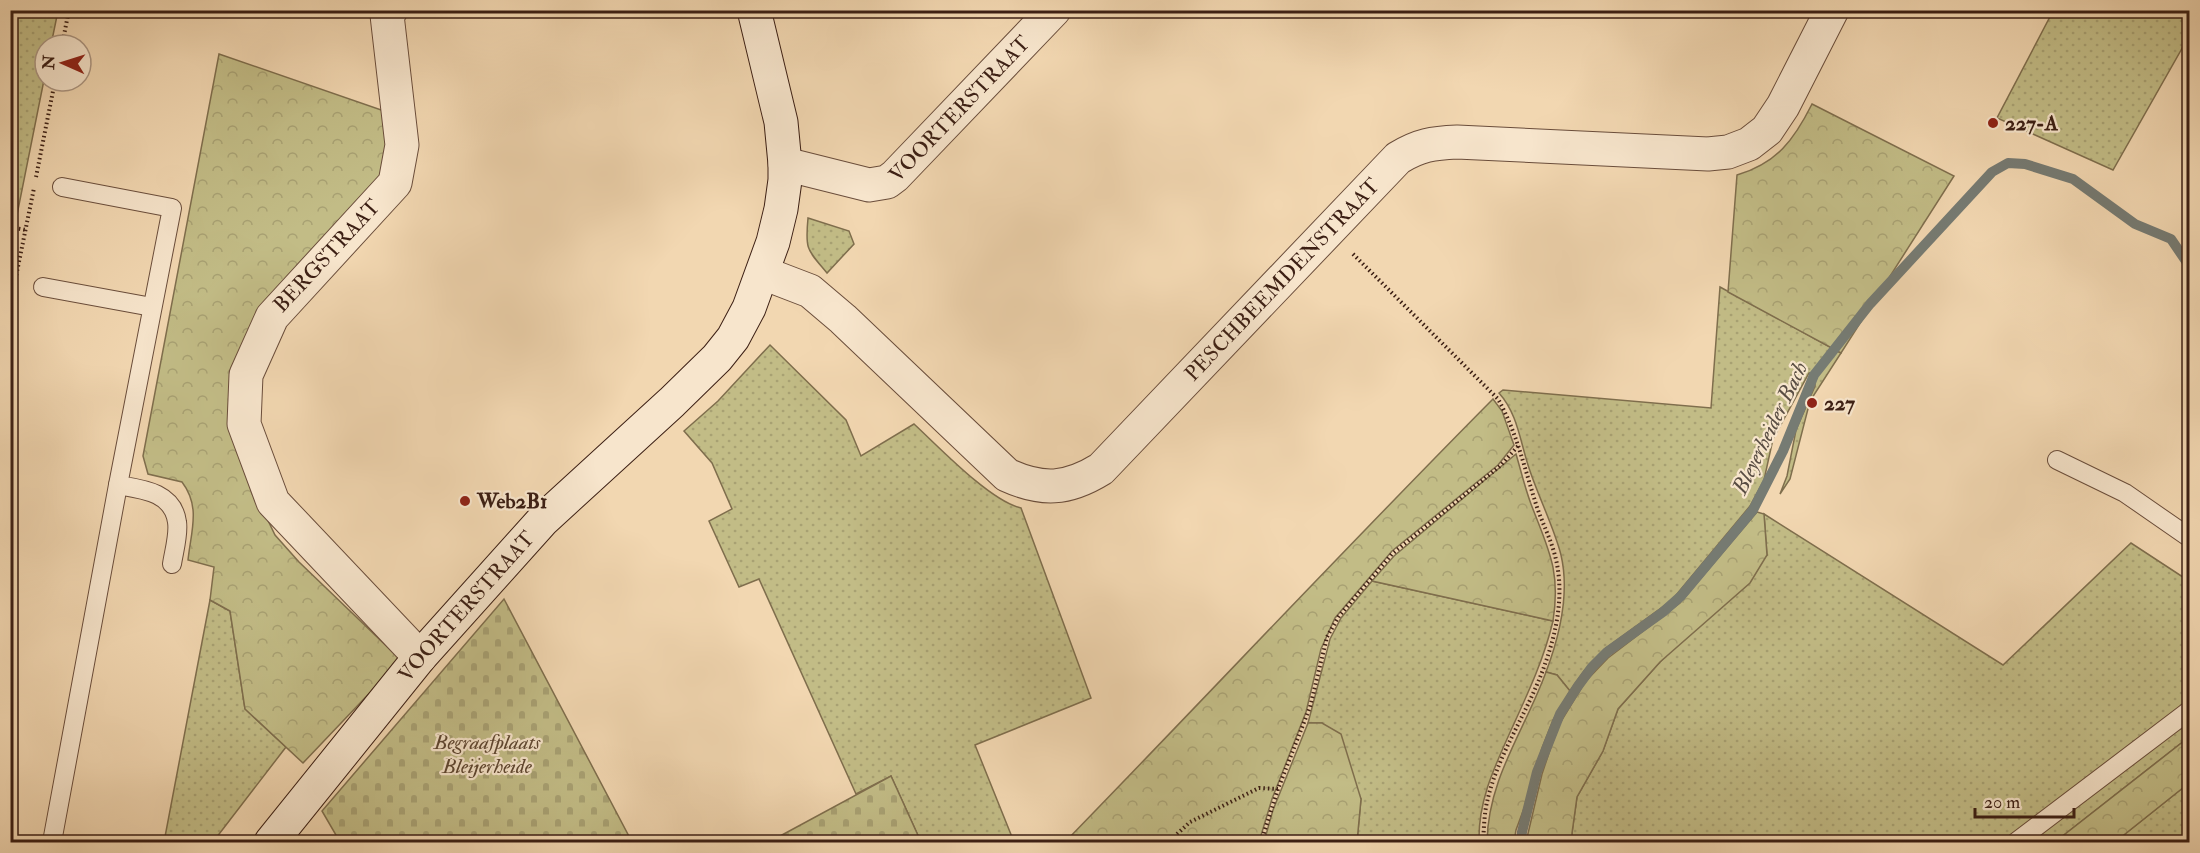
<svg xmlns="http://www.w3.org/2000/svg" width="2200" height="853" font-family="'IM FELL Double Pica',serif">
<style>
.grass{fill:url(#grass-dots);stroke:#7f6e4d;stroke-width:1.5}
.forest{fill:url(#forest-crowns);stroke:#7f6e4d;stroke-width:1.5}
.cemetery{fill:url(#cemetery-stones);stroke:#7f6e4d;stroke-width:1.5}
.lines{fill:none;stroke-linecap:round;stroke-linejoin:round}
.stream{stroke:#767b73;stroke-width:10}
.lane-casing{stroke:#6a4d3b;stroke-width:20}
.street-casing{stroke:#6a4d3b;stroke-width:35}
.secondary-casing{stroke:#3c1f14;stroke-width:35}
.path{stroke:#3c1f14;stroke-width:4;stroke-dasharray:1.5 3;stroke-linecap:butt}
.lane{stroke:#f7e5cc;stroke-width:18}
.street{stroke:#f7e5cc;stroke-width:33}
.secondary{stroke:#f7e5cc;stroke-width:33}
.poi-dot{fill:#8f2418;stroke:#f7e5cc;stroke-width:2}
.labels{text-anchor:middle;dominant-baseline:central;stroke-width:4.5;stroke-linejoin:round;paint-order:stroke}
.street-label{font-size:21px;fill:#3c1f14;stroke:#f7e5cc}
.poi-label{font-size:21px;font-weight:bold;fill:#3c1f14;stroke:#f7e5cc;text-anchor:start}
.park-label{font-size:21px;font-style:italic;fill:#5e4630;stroke:#f7e5cc}
.water-label{font-size:22px;font-style:italic;fill:#594d43;stroke:#f7e5cc}
</style>
<defs>
<pattern id="grass-dots" width="8" height="8" patternUnits="userSpaceOnUse" patternTransform="scale(1.5)"><rect width="8" height="8" fill="#c2bc86"/><path d="M2 2h.1M6 6h.1" fill="none" stroke="#a8a173" stroke-width="1.8" stroke-linecap="round"/></pattern>
<pattern id="forest-crowns" width="20" height="18" patternUnits="userSpaceOnUse" patternTransform="scale(1.5)"><rect width="20" height="18" fill="#c2bc86"/><path d="M2 6a3 3 0 1 1 6 0M12 15a3 3 0 1 1 6 0" fill="none" stroke="#a8a173"/></pattern>
<pattern id="cemetery-stones" width="16" height="16" patternUnits="userSpaceOnUse" patternTransform="scale(1.5)"><rect width="16" height="16" fill="#c2bc86"/><path d="M2 7V4a2 2 0 0 1 4 0v3zM10 15v-3a2 2 0 0 1 4 0v3z" fill="#a8a173"/></pattern>
</defs>
<rect width="100%" height="100%" fill="#f2d7b1"/>
<filter id="stains"><feTurbulence type="fractalNoise" baseFrequency=".00333" numOctaves="4"/><feColorMatrix values="0 0 0 0 .2 0 0 0 0 .09 0 0 0 0 .02 0 0 0 .5 -.17"/></filter>
<radialGradient id="worn" r=".72"><stop offset=".6" stop-color="#630" stop-opacity="0"/><stop offset="1" stop-color="#630" stop-opacity=".3"/></radialGradient>
<!-- grass -->
<g class="grass">
<polygon points="10,11 58,11 51,45 45,45 45,75 16,220 10,219"/>
<polygon points="2053,11 2189,11 2189,36 2113,170 1997,118"/>
<path d="M808,218L849,231L854,244L827,273C807,249 805,250 808,218Z"/>
<path d="M1720,287L1841,353L1810,401L1790,479L1780,494L1787,476L1796,430L1815,386V373H1809L1773,439L1764,480L1750,506L1672,600L1606,648L1584,671L1570,691L1557,675L1546,672C1560,635 1570,594 1561,555C1554,527 1537,494 1528,465C1520,440 1517,413 1499,393L1503,390L1711,408Z"/>
<path d="M770,345L846,420L861,456L914,424C939,447 990,501 1021,508L1091,698L975,745L1014,842H921L891,776L856,794L759,579L739,587L709,521L732,509L712,463L684,431L718,401Z"/>
<polygon points="1764,514 2003,665 2131,543 2189,581 2189,737 2055,842 1572,842 1572,833 1577,797 1603,751 1618,709 1660,662 1767,555"/>
<path d="M1372,581L1553,621C1544,659 1528,693 1512,728C1495,766 1478,800 1479,842H1357L1361,799L1322,723H1308L1330,639L1341,618Z"/>
<polygon points="210,600 230,611 245,709 286,747 213,842 164,842"/>
<polygon points="2189,783 2189,842 2115,842"/>
</g>
<!-- forest -->
<g class="forest">
<path d="M219,54L390,113L384,181L265,302L253,489L275,535L299,562L401,660L303,763L245,709L230,611L210,600L214,567L188,560C191,531 201,507 182,482L148,474L143,456Z"/>
<path d="M1812,104L1954,176L1841,353L1728,292L1737,175C1777,163 1794,140 1812,104Z"/>
<path d="M1493,399L1502,411L1514,445L1498,465L1392,551L1335,618L1321,649L1306,712L1272,799L1259,842H1065C1208,695 1348,545 1493,399Z"/>
<path d="M1516,454C1521,471 1525,488 1531,504C1548,549 1561,570 1553,621L1372,581L1394,556Z"/>
<polygon points="1757,512 1764,514 1767,555 1750,583 1660,662 1618,709 1603,751 1577,797 1572,833 1572,842 1526,842 1542,774 1551,747 1560,723 1585,682 1608,658 1680,603"/>
<path d="M1546,672L1557,675L1570,691L1553,720L1542,748L1526,803L1516,830L1514,842H1487C1488,778 1525,730 1546,672Z"/>
<polygon points="1308,723 1322,723 1341,734 1361,799 1357,842 1264,842 1273,810"/>
<polygon points="2189,737 2189,783 2115,842 2055,842"/>
</g>
<!-- cemetery -->
<g class="cemetery">
<polygon points="504,599 632,842 340,842 322,811"/>
<polygon points="891,776 921,842 769,842"/>
</g>
<g class="lines">
<!-- stream -->
<polyline class="stream" points="1521,842 1522,832 1537,772 1560,714 1578,686 1592,667 1607,652 1663,612 1681,596 1753,510 1783,451 1814,375 1870,304 1992,172 2008,163 2025,164 2073,179 2135,224 2171,239 2190,267"/>
<defs>
<g id="lane">
<path d="M62,187L172,208L118,485C142,489 173,492 177,522C179,534 174,551 172,564"/>
<polyline points="43,287 152,307"/>
<polyline points="2057,460 2125,493 2190,538"/>
<polyline points="52,842 118,485"/>
<polyline points="2016,842 2190,710"/>
</g>
<g id="street">
<polyline points="391,10 387,15 402,145 395,183 272,317 246,375 244,424 273,502 420,657"/>
<path id="s1" d="M785,164L869,185L887,182L895,176L1054,10"/>
<path id="s2" d="M763,273L810,291L843,319L1007,475C1042,491 1067,490 1101,469L1398,158C1419,145 1433,143 1457,142L1708,154L1728,152L1749,144L1767,130L1783,106L1832,10"/>
</g>
<g id="secondary">
<path id="s3" d="M271,842L420,657L543,520L672,402L717,358L733,338L749,308L773,242L781,209L785,180V164L781,122L754,10"/>
</g>
</defs>
<!-- lane casing -->
<use href="#lane" class="lane-casing"/>
<!-- street casing -->
<use href="#street" class="street-casing"/>
<!-- secondary casing -->
<use href="#secondary" class="secondary-casing"/>
<!-- path -->
<g class="path">
<polyline points="62,45 69,10"/>
<polyline points="36,177 55,81"/>
<polyline points="10,227 26,230"/>
<path d="M1353,254L1498,399C1516,431 1524,466 1535,501C1540,518 1549,535 1554,552C1565,589 1558,628 1545,664C1529,711 1498,753 1487,802C1484,815 1484,829 1483,842"/>
<polyline points="10,306 34,188"/>
<polyline points="1173,842 1176,835 1190,822 1259,788 1278,789"/>
<polyline points="1261,842 1278,789 1310,707 1327,637 1339,616 1392,554 1500,466 1518,446"/>
</g>
<!-- lane -->
<use href="#lane" class="lane"/>
<!-- street -->
<use href="#street" class="street"/>
<!-- secondary -->
<use href="#secondary" class="secondary"/>
</g>
<!-- markers -->
<g class="poi-dot">
<circle cx="1993" cy="123" r="6"/>
<circle cx="1812" cy="403" r="6"/>
<circle cx="465" cy="501" r="6"/>
</g>
<g class="labels">
<!-- street labels -->
<g class="street-label">
<text stroke="none"><textPath href="#s1" startOffset="208">VOORTERSTRAAT</textPath></text>
<text transform="translate(327 256) rotate(-47)">BERGSTRAAT</text>
<text stroke="none"><textPath href="#s2" startOffset="681">PESCHBEEMDENSTRAAT</textPath></text>
<text stroke="none"><textPath href="#s3" startOffset="306">VOORTERSTRAAT</textPath></text>
</g>
<!-- poi labels -->
<g class="poi-label">
<text x="2005" y="123">227-A</text>
<text x="1824" y="403">227</text>
<text x="477" y="501">Web2B1</text>
</g>
<!-- park labels -->
<g class="park-label">
<text x="487" y="742">Begraafplaats<tspan x="487" dy="24">Bleijerheide</tspan></text>
</g>
<!-- water labels -->
<g class="water-label">
<text transform="translate(1770 428) rotate(-64)">Bleyerheider Bach</text>
</g>
</g>
<!-- margin -->
<rect width="2200" height="853" fill="none" stroke="#f2d7b1" stroke-width="36"/>
<rect x="12" y="12" width="2176" height="829" fill="none" stroke="#3c1f14" stroke-width="3"/>
<rect x="18" y="18" width="2164" height="817" fill="none" stroke="#3c1f14" stroke-width="1.5"/>
<!-- north arrow -->
<g transform="translate(63 63) rotate(273)"><circle r="28" fill="#f7e5cc" stroke="#ac9682" stroke-width="1.5"/>
<path d="M0-4.5L10 22L0 15L-10 22Z" fill="#8f2418"/>
<text y="-9" font-size="16" font-weight="bold" text-anchor="middle" fill="#3c1f14">N</text>
</g>
<!-- scale -->
<path d="M1975 808v9h99v-9" fill="none" stroke="#3c1f14" stroke-width="3"/>
<text x="1984" y="808" font-size="18" fill="#3c1f14" stroke="#f7e5cc" stroke-width="4.5" paint-order="stroke">20 m</text>
<rect width="100%" height="100%" filter="url(#stains)"/>
<rect width="100%" height="100%" fill="url(#worn)"/>
</svg>
